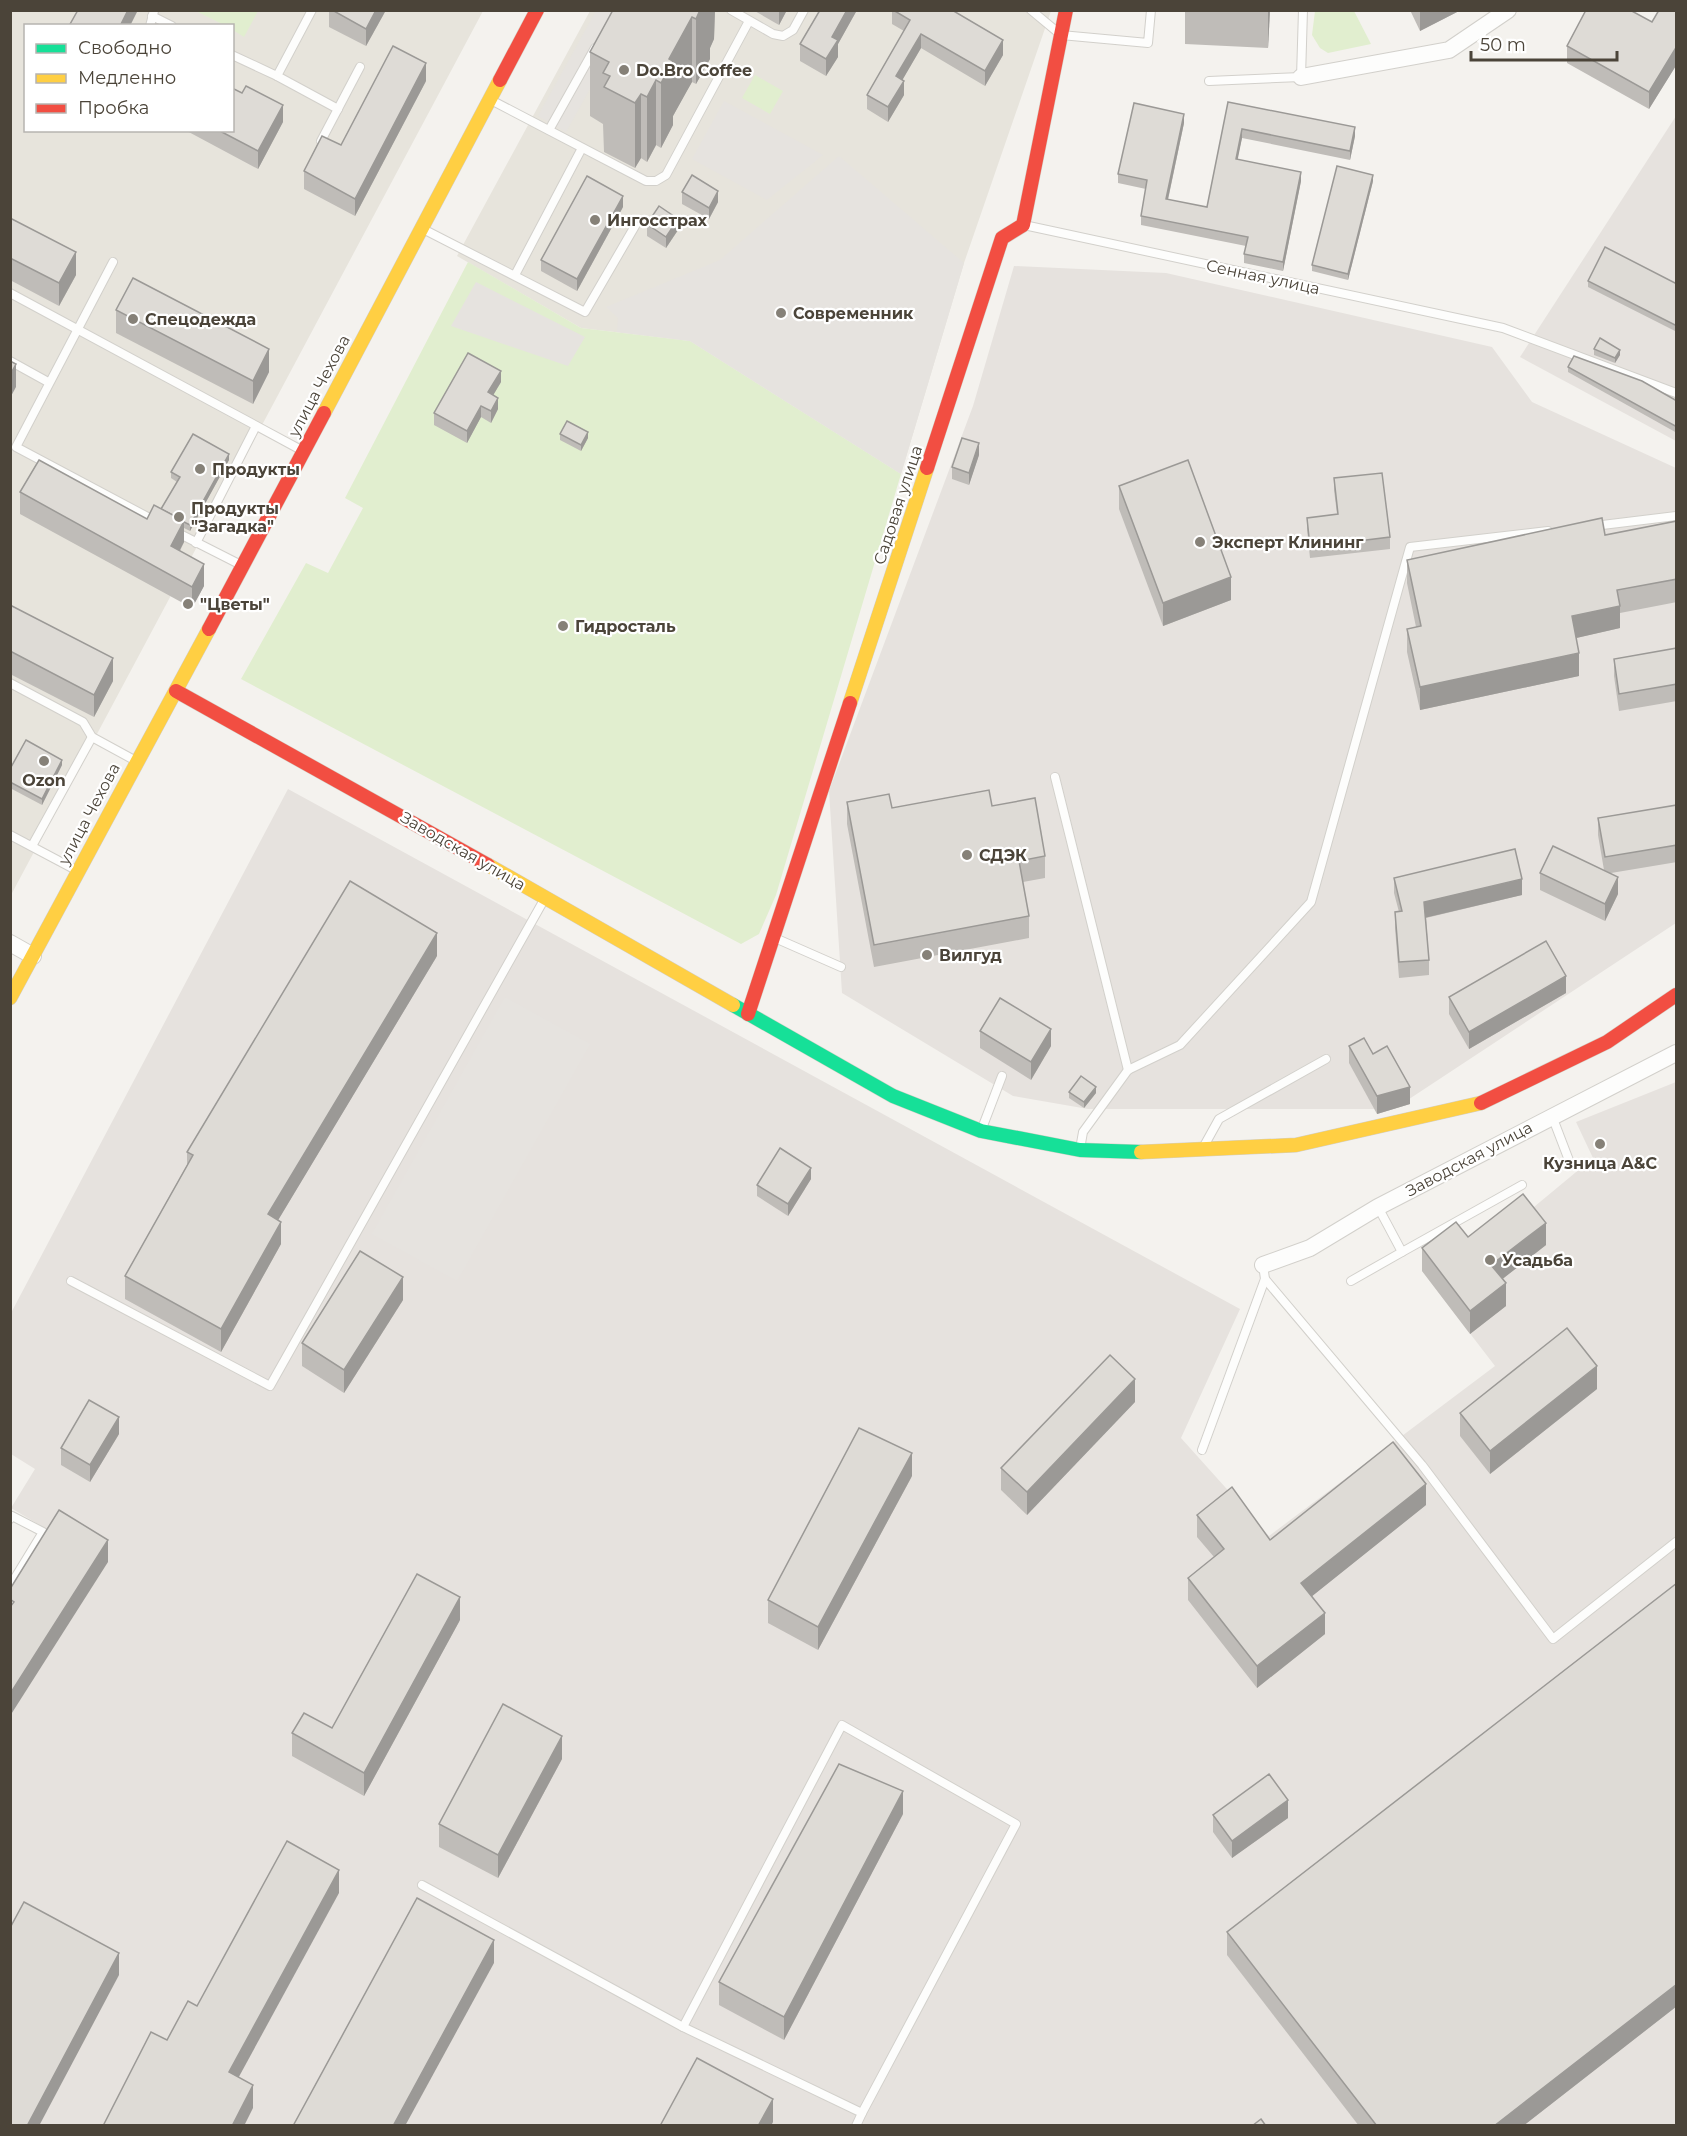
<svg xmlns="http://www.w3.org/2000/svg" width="1687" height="2136" font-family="Montserrat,sans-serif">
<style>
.residential{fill:#e7e4dc;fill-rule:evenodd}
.industrial{fill:#e6e2de}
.green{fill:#e1eecf}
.parking{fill:#e6e3df}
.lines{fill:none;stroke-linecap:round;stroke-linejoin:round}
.lane-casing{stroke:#d2d0cb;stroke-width:10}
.street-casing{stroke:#d2d0cb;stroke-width:18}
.fast-casing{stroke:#d3cfc5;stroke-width:15}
.slow-casing{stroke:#d3cfc5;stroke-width:15}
.jam-casing{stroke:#d3cfc5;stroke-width:15}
.lane{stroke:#fdfdfc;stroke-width:8}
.street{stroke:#fdfdfc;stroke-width:16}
.fast{stroke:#16e098;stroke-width:14}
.slow{stroke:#ffcf43;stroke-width:14}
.jam{stroke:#f24e42;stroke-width:14}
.wall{fill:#bfbcb8}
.shaded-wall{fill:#9b9996}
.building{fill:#dedbd6;stroke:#9b9996;stroke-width:1.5}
.poi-dot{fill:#868178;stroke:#fff;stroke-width:2}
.labels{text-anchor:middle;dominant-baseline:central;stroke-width:4.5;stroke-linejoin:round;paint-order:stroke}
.poi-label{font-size:16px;font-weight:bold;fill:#4b4439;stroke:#fff;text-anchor:start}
.street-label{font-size:16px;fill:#4b4439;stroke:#fff}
</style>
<rect width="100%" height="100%" fill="#f4f2ee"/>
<!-- residential -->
<g class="residential">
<path d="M11,11H483L11,895ZM26,26H232V130H26Z"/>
<polygon points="590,11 1051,11 964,263 901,474 690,341 581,328 457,256"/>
</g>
<!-- industrial -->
<g class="industrial">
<polygon points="1676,116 1676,441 1520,357"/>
<polygon points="1014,266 1166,273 1492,347 1532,402 1676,468 1676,923 1394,1109 1088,1109 1013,1096 842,993 829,791 973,406"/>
<polygon points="288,789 1240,1309 1181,1438 1269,1536 1495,1366 1422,1271 1456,1244 1523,1216 1593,1158 1576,1122 1676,1082 1676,2125 11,2125 10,1603 53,1533 11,1508 35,1469 11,1454 11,1313"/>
</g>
<!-- green -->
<g class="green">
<polygon points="196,11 258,11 244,37 233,30 232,26 224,25"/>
<polygon points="1315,11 1354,11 1371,44 1328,53 1320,48 1312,35"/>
<polygon points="755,75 783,91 770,114 742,98"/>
<polygon points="468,262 581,328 690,341 901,474 776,895 759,934 741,944 241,679 306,563 328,573 363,508 345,498"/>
</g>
<!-- parking -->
<g class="parking">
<polygon points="596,11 633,11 566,132 538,116"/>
<polygon points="724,101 823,155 767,200 692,159"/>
<polygon points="839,156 964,263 901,474 690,341 617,332 618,318 606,307 720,260"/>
<polygon points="476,282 585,337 568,366 451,326"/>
<polygon points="505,997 590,1044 457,1281 372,1234"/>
</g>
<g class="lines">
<defs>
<g id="lane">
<polyline points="731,10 773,34 783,36 793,30 804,10"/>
<polyline points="1031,10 1061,35 1148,43 1151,10"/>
<polyline points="152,16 172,26"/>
<polyline points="150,26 154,11"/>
<polyline points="232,55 277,76 312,10"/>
<polyline points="277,76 338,109"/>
<polyline points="1209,81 1301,77 1303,10"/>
<polyline points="491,100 646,181 656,181 666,175 749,21"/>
<polyline points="549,130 595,48"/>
<polyline points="321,141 360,67"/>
<polyline points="1024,225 1503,328 1676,393"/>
<polyline points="423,229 585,312 635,226"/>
<polyline points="113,262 16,447 157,522"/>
<polyline points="515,275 582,148"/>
<polyline points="10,293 303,451"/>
<polyline points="10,361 48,382"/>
<polyline points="1594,526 1676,516"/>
<polyline points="174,531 243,566"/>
<polyline points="196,543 256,426"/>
<polyline points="10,683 83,722 92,737 136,761"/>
<polyline points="1055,777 1128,1070"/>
<polyline points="10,835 76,870"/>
<polyline points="32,846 92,737"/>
<polyline points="775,938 841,967"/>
<polyline points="1552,1116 1570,1163"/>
<polyline points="981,1131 1002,1076"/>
<polyline points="1204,1146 1219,1119 1326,1059"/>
<polyline points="1080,1149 1083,1132 1128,1070 1180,1045 1311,902 1410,547 1548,531"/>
<polyline points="1402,1252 1522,1185"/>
<polyline points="1265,1279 1422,1465 1553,1639 1676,1542"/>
<polyline points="71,1281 270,1386 545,898"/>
<polyline points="1351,1281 1402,1252 1378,1207"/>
<polyline points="1202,1450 1265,1279 1263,1265"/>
<polyline points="10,1519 12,1516 43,1532 10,1586"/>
<polyline points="422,1885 683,2027 862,2113 856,2126"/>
<polyline points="683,2027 842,1725 1016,1824 862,2113"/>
</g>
<g id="street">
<polyline points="1301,77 1449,50 1508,10"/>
<polyline points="10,943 33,956"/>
<polyline points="1263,1265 1310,1248 1378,1207 1676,1053"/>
</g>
<polyline id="fast" points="733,1005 893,1096 981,1131 1080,1150 1141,1152"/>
<g id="slow">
<polyline points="324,413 500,80"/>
<polyline points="850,703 927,468"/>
<polyline points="488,865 733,1005"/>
<polyline points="10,998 209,629"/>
<polyline points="1141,1152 1296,1145 1481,1103"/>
</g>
<g id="jam">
<polyline points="500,80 537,10"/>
<polyline points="927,468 1002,238 1023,225 1066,10"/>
<polyline points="209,629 324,413"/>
<polyline points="176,691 488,865"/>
<polyline points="748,1014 850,703"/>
<polyline points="1481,1103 1607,1042 1676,995"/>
</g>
</defs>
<!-- lane casing -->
<use href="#lane" class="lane-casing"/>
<!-- street casing -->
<use href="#street" class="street-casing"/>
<!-- fast casing -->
<use href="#fast" class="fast-casing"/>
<!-- slow casing -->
<use href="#slow" class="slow-casing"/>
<!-- jam casing -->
<use href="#jam" class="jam-casing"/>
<!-- lane -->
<use href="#lane" class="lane"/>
<!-- street -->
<use href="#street" class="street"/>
<!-- fast -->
<use href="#fast" class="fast"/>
<!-- slow -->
<use href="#slow" class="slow"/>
<!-- jam -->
<use href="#jam" class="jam"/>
</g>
<!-- wall -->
<g class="wall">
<polygon points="329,10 386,10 366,46 329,27"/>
<polygon points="613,10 715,10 714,39 710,48 710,59 696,84 692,82 686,92 673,116 673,125 661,148 656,145 647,162 641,158 635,168 604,152 603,124 590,116 590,52"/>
<polygon points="753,10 787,10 779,25"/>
<polygon points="820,10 857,10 838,44 838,57 826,76 800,61 800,44"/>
<polygon points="892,10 936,10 1003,55 985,86 921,48 902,80 904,95 888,122 867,109 867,95 904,31 892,24"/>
<polygon points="1185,10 1270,10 1268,48 1185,44"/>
<polygon points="1410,10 1461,10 1420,31"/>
<polygon points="1677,10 1677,64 1649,109 1567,63 1567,46 1652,22"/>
<polygon points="426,81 355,216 304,189 304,171 341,145"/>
<polygon points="1228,102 1355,136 1350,160 1242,138 1237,159 1301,181 1283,271 1244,263 1244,254 1246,246 1141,225 1141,216 1146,189 1118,183 1118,174 1184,123 1168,200 1207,207"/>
<polygon points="283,122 258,169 185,130 232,130"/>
<polygon points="1373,181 1348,280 1312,271 1312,265"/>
<polygon points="682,192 718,202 709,219 682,204"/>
<polygon points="623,207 577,291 541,271 541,260"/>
<polygon points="10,218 76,275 59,306 10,280"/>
<polygon points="647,224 678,230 666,248 647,236"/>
<polygon points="1588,281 1677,284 1677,332 1588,287"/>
<polygon points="116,310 269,372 253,404 116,333"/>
<polygon points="1594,349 1620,355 1615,363 1594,355"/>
<polygon points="1568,367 1677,401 1677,433 1568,372"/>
<polygon points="501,382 493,395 498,409 491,423 481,417 467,443 434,425 434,413"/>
<polygon points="560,434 588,438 581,451 560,440"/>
<polygon points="979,455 969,485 952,479 952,467"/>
<polygon points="229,460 190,531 184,528 184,542 180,551 204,586 192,608 20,514 20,492 147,519 161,509 177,482 171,478 171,472"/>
<polygon points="1334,478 1390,537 1390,549 1310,558 1307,529 1307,518 1337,514 1334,490"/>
<polygon points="1119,486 1231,600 1163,626 1119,509"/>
<polygon points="1677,521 1677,602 1620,613 1620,628 1576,638 1579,676 1420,710 1407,652 1407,629 1416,627 1407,583 1407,560 1605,535"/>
<polygon points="10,605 113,681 94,717 10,674"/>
<polygon points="1677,648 1677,701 1619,711 1614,676 1614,659"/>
<polygon points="62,765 42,805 10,788 10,769"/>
<polygon points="847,802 892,808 992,806 1045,856 1045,878 1023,882 1029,916 1029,938 874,967 847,824"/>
<polygon points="1677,805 1677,862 1611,873 1618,894 1605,921 1540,890 1540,873 1604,870 1598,835 1598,818"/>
<polygon points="1394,878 1522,895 1426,918 1429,960 1429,975 1399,978 1395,928 1395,912 1399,912 1394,893"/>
<polygon points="437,956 278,1220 281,1244 221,1352 125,1299 125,1276 187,1165 187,1152"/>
<polygon points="1566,993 1469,1049 1449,1014 1449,997"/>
<polygon points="980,1031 1051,1046 1031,1080 980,1048"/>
<polygon points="1349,1046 1373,1054 1410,1104 1377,1114 1349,1063"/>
<polygon points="1069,1092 1096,1093 1084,1108 1069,1098"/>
<polygon points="811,1179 788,1216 757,1196 757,1185"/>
<polygon points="1546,1245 1502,1279 1506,1306 1470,1334 1422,1271 1422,1248"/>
<polygon points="403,1300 344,1393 302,1366 302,1343"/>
<polygon points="1597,1389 1490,1474 1460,1436 1460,1413"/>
<polygon points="1135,1402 1027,1515 1001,1490 1001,1468"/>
<polygon points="119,1434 90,1482 61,1465 61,1448"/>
<polygon points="912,1476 818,1650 768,1623 768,1600"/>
<polygon points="1426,1505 1312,1596 1325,1634 1257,1688 1188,1600 1188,1578 1214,1557 1197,1537 1197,1515 1270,1540"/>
<polygon points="1677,1583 1677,2006 1523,2126 1359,2126 1227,1955 1227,1932"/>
<polygon points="460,1620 364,1796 292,1756 292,1733 332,1728"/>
<polygon points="562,1759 498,1878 439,1847 439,1824"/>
<polygon points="903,1814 784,2040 719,2005 719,1982"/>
<polygon points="1213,1815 1288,1818 1232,1858 1213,1832"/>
</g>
<!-- shaded-wall -->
<g class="shaded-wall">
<polygon points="128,10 138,10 130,26 120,26"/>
<polygon points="376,10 386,10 366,46 366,29"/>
<polygon points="700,10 715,10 714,39 710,48 710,59 696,84 696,19"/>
<polygon points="779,10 787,10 779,25"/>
<polygon points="847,10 857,10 838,44 838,57 826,76 826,59 832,37"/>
<polygon points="1268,10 1270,10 1268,48"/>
<polygon points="1420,10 1461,10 1420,31"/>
<polygon points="692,17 692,82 673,116 673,125 661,148 661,83 669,59"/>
<polygon points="921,34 921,48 896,91 896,76"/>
<polygon points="1003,40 1003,55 985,86 985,71"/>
<polygon points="1677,46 1677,64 1649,109 1649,92"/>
<polygon points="426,63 426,81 355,216 355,199"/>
<polygon points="656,80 656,145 647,162 647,97"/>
<polygon points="904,81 904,95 888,122 888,107"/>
<polygon points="641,94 641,158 635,168 635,103"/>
<polygon points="283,105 283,122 258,169 258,151"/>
<polygon points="1184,114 1184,123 1166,208 1166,199"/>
<polygon points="1355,127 1355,136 1350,160 1350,151"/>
<polygon points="1242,129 1242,138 1236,168 1236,159"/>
<polygon points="1301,172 1301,181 1283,271 1283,262"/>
<polygon points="1373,175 1373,181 1348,280 1348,274"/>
<polygon points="718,191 718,202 709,219 709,208"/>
<polygon points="623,196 623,207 577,291 577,279"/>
<polygon points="678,219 678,230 666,248 666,237"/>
<polygon points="76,252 76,275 59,306 59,283"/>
<polygon points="269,349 269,372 253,404 253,381"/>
<polygon points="1620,350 1620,355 1615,363 1615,358"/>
<polygon points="16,364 16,387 10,398 10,375"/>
<polygon points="501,371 501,382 488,404 488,392"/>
<polygon points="498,398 498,409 491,423 491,411"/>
<polygon points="481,406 481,417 467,443 467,431"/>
<polygon points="588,432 588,438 581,451 581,445"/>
<polygon points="979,443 979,455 969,485 969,473"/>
<polygon points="229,454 229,460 190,531 190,525"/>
<polygon points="184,521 184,542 171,567 171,546"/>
<polygon points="204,564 204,586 192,608 192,587"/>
<polygon points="1231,577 1231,600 1163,626 1163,603"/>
<polygon points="1620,606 1620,628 1572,639 1572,616"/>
<polygon points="1579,653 1579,676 1420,710 1420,687"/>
<polygon points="113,658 113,681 94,717 94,695"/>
<polygon points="62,760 62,765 42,805 42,799"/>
<polygon points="12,837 12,860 10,863 10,840"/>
<polygon points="1618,877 1618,894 1605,921 1605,904"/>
<polygon points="1522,879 1522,895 1424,918 1424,902"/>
<polygon points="437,933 437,956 268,1237 268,1214"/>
<polygon points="1566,976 1566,993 1469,1049 1469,1032"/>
<polygon points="1051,1029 1051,1046 1031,1080 1031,1062"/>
<polygon points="1096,1087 1096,1093 1084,1108 1084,1102"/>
<polygon points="1410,1087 1410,1104 1377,1114 1377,1096"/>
<polygon points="811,1168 811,1179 788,1216 788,1204"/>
<polygon points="281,1222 281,1244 221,1352 221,1329"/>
<polygon points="1546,1223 1546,1245 1491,1288 1491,1265"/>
<polygon points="403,1277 403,1300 344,1393 344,1370"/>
<polygon points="1506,1283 1506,1306 1470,1334 1470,1311"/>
<polygon points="1597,1366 1597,1389 1490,1474 1490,1451"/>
<polygon points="1135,1379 1135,1402 1027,1515 1027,1492"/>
<polygon points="119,1417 119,1434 90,1482 90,1465"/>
<polygon points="912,1453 912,1476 818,1650 818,1627"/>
<polygon points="1426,1484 1426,1505 1301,1605 1301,1583"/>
<polygon points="108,1540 108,1562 10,1716 10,1694"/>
<polygon points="460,1597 460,1620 364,1796 364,1773"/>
<polygon points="1325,1613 1325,1634 1257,1688 1257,1666"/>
<polygon points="562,1736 562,1759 498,1878 498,1855"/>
<polygon points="903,1791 903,1814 784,2040 784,2017"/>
<polygon points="1288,1800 1288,1818 1232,1858 1232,1841"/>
<polygon points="339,1870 339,1893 229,2095 229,2072"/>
<polygon points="494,1940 494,1963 405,2126 393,2126"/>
<polygon points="119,1953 119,1975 39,2126 27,2126"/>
<polygon points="1677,1984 1677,2006 1523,2126 1494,2126"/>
<polygon points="253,2085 253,2108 244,2126 232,2126"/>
<polygon points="773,2099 773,2122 771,2126 758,2126"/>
</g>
<!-- building -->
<g class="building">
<polygon points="78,10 128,10 120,26 69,26"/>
<polygon points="332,10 376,10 366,29"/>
<polygon points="613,10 700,10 696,19 692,17 669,59 673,61 661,83 656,80 647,97 641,94 635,103 604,87 610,76 603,73 609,62 590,52"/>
<polygon points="820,10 847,10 832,37 838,40 826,59 800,44"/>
<polygon points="893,10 952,10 1003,40 985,71 921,34 896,76 904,81 888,107 867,95 910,20"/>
<polygon points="1586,10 1630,10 1652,22 1659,10 1677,10 1677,46 1649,92 1567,46"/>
<polygon points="393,46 426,63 355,199 304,171 322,136 341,145"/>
<polygon points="246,86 283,105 258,151 218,130 232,130 232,88 242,93"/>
<polygon points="1228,102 1355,127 1350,151 1242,129 1236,159 1301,172 1283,262 1244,254 1248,237 1141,216 1147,180 1118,174 1134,103 1184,114 1166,199 1207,207"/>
<polygon points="1337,166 1373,175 1348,274 1312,265"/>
<polygon points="692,175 718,191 709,208 682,192"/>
<polygon points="587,176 623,196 577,279 541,260"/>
<polygon points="659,206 678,219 666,237 647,224"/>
<polygon points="10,218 76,252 59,283 10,258"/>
<polygon points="1605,247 1677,284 1677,326 1588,281"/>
<polygon points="133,278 269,349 253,381 116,310"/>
<polygon points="1600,338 1620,350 1615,358 1594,349"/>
<polygon points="468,353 501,371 488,392 498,398 491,411 481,406 467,431 434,413"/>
<polygon points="1574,356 1642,381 1677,401 1677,427 1568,367"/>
<polygon points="10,361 16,364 10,375"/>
<polygon points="567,421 588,432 581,445 560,434"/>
<polygon points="193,434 229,454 190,525 184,522 184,521 161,509 180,477 171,472"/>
<polygon points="962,438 979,443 969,473 952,467"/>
<polygon points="39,460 147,519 154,505 184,521 171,546 204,564 192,587 20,492"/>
<polygon points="1188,460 1231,577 1163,603 1119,486"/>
<polygon points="1382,473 1390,537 1310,547 1307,518 1338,514 1334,478"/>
<polygon points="1602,518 1605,535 1677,521 1677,579 1617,590 1620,606 1572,616 1579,653 1420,687 1407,629 1421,626 1407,560"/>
<polygon points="10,605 113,658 94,695 10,651"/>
<polygon points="1677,648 1677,684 1619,694 1614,659"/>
<polygon points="26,740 62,760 42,799 10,782 10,769"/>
<polygon points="989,790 992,806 1035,798 1045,856 1019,861 1029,916 874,945 847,802 889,794 892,808"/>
<polygon points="1677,805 1677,845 1605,857 1598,818"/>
<polygon points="1553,846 1618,877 1605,904 1540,873"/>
<polygon points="1515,849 1522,879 1424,902 1429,960 1399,962 1395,912 1402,911 1394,878"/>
<polygon points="350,881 437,933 268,1214 281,1222 221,1329 125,1276 193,1155 187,1152"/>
<polygon points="1546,941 1566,976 1469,1032 1449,997"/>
<polygon points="1000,998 1051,1029 1031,1062 980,1031"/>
<polygon points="1364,1038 1373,1054 1387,1046 1410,1087 1377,1096 1349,1046"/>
<polygon points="1081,1076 1096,1087 1084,1102 1069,1092"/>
<polygon points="780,1148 811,1168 788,1204 757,1185"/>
<polygon points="1523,1194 1546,1223 1491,1265 1506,1283 1470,1311 1422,1248 1456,1222 1468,1237"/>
<polygon points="360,1251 403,1277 344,1370 302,1343"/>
<polygon points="1567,1328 1597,1366 1490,1451 1460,1413"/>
<polygon points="1110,1355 1135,1379 1027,1492 1001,1468"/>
<polygon points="89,1400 119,1417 90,1465 61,1448"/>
<polygon points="859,1428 912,1453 818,1627 768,1600"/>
<polygon points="1393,1442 1426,1484 1301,1583 1325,1613 1257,1666 1188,1578 1224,1549 1197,1515 1232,1487 1270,1540"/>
<polygon points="59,1510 108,1540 10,1694 10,1607 14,1602 10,1599 10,1589"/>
<polygon points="417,1574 460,1597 364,1773 292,1733 304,1713 332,1728"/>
<polygon points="1677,1583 1677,1984 1494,2126 1377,2126 1227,1932"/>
<polygon points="503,1704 562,1736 498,1855 439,1824"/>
<polygon points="839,1764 903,1791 784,2017 719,1982"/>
<polygon points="1269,1774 1288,1800 1232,1841 1213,1815"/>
<polygon points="287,1841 339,1870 229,2072 253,2085 232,2126 103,2126 151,2032 167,2040 188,2001 197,2006"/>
<polygon points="417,1898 494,1940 393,2126 293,2126"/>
<polygon points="24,1902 119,1953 27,2126 10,2126 10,1928"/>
<polygon points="697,2058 773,2099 758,2126 660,2126"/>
<polygon points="1261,2119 1266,2126 1252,2126"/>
</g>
<!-- markers -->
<g class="poi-dot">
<circle cx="624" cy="70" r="6"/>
<circle cx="595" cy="220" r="6"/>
<circle cx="781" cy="313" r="6"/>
<circle cx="133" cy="319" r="6"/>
<circle cx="200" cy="469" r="6"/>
<circle cx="179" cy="517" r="6"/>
<circle cx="1200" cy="542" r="6"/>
<circle cx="188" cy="604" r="6"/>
<circle cx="563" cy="626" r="6"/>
<circle cx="44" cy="761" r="6"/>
<circle cx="967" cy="855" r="6"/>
<circle cx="927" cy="955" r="6"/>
<circle cx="1600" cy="1144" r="6"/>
<circle cx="1490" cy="1260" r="6"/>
</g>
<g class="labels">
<!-- poi labels -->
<g class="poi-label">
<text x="636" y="70">Do.Bro Coffee</text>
<text x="607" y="220">Ингосстрах</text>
<text x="793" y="313">Современник</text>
<text x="145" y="319">Спецодежда</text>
<text x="212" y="469">Продукты</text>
<text x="191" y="508">Продукты<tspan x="191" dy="18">"Загадка"</tspan></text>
<text x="1212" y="542">Эксперт Клининг</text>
<text x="200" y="604">"Цветы"</text>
<text x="575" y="626">Гидросталь</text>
<text x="44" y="780" text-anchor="middle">Ozon</text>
<text x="979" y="855">СДЭК</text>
<text x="939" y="955">Вилгуд</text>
<text x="1600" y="1163" text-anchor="middle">Кузница А&amp;С</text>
<text x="1502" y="1260">Усадьба</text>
</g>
<!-- street labels -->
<g class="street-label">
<text transform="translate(1263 277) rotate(12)">Сенная улица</text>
<text transform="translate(319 386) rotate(-62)">улица Чехова</text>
<text transform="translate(898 505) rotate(-72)">Садовая улица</text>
<text transform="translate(89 814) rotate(-62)">улица Чехова</text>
<text transform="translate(463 851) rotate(30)">Заводская улица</text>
<text transform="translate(1469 1159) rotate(-28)">Заводская улица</text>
</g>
</g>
<!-- border -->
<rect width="1687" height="2136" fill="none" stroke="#4b4439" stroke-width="24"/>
<!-- legend -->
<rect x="24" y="24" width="210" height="108" fill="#ffffff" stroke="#b7b4b0" stroke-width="1.5"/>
<rect x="36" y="44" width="30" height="9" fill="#16e098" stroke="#b7b4b0" stroke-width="1.5"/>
<text x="78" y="54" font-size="18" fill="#4b4439">Свободно</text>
<rect x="36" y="74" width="30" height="9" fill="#ffcf43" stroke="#b7b4b0" stroke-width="1.5"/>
<text x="78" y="84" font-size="18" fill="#4b4439">Медленно</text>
<rect x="36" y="104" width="30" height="9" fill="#f24e42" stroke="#b7b4b0" stroke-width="1.5"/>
<text x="78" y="114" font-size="18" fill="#4b4439">Пробка</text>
<!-- scale -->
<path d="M1471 51v9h146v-9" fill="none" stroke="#4b4439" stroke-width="3"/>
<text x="1480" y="51" font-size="18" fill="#4b4439" stroke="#ffffff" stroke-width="4.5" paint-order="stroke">50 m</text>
</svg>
